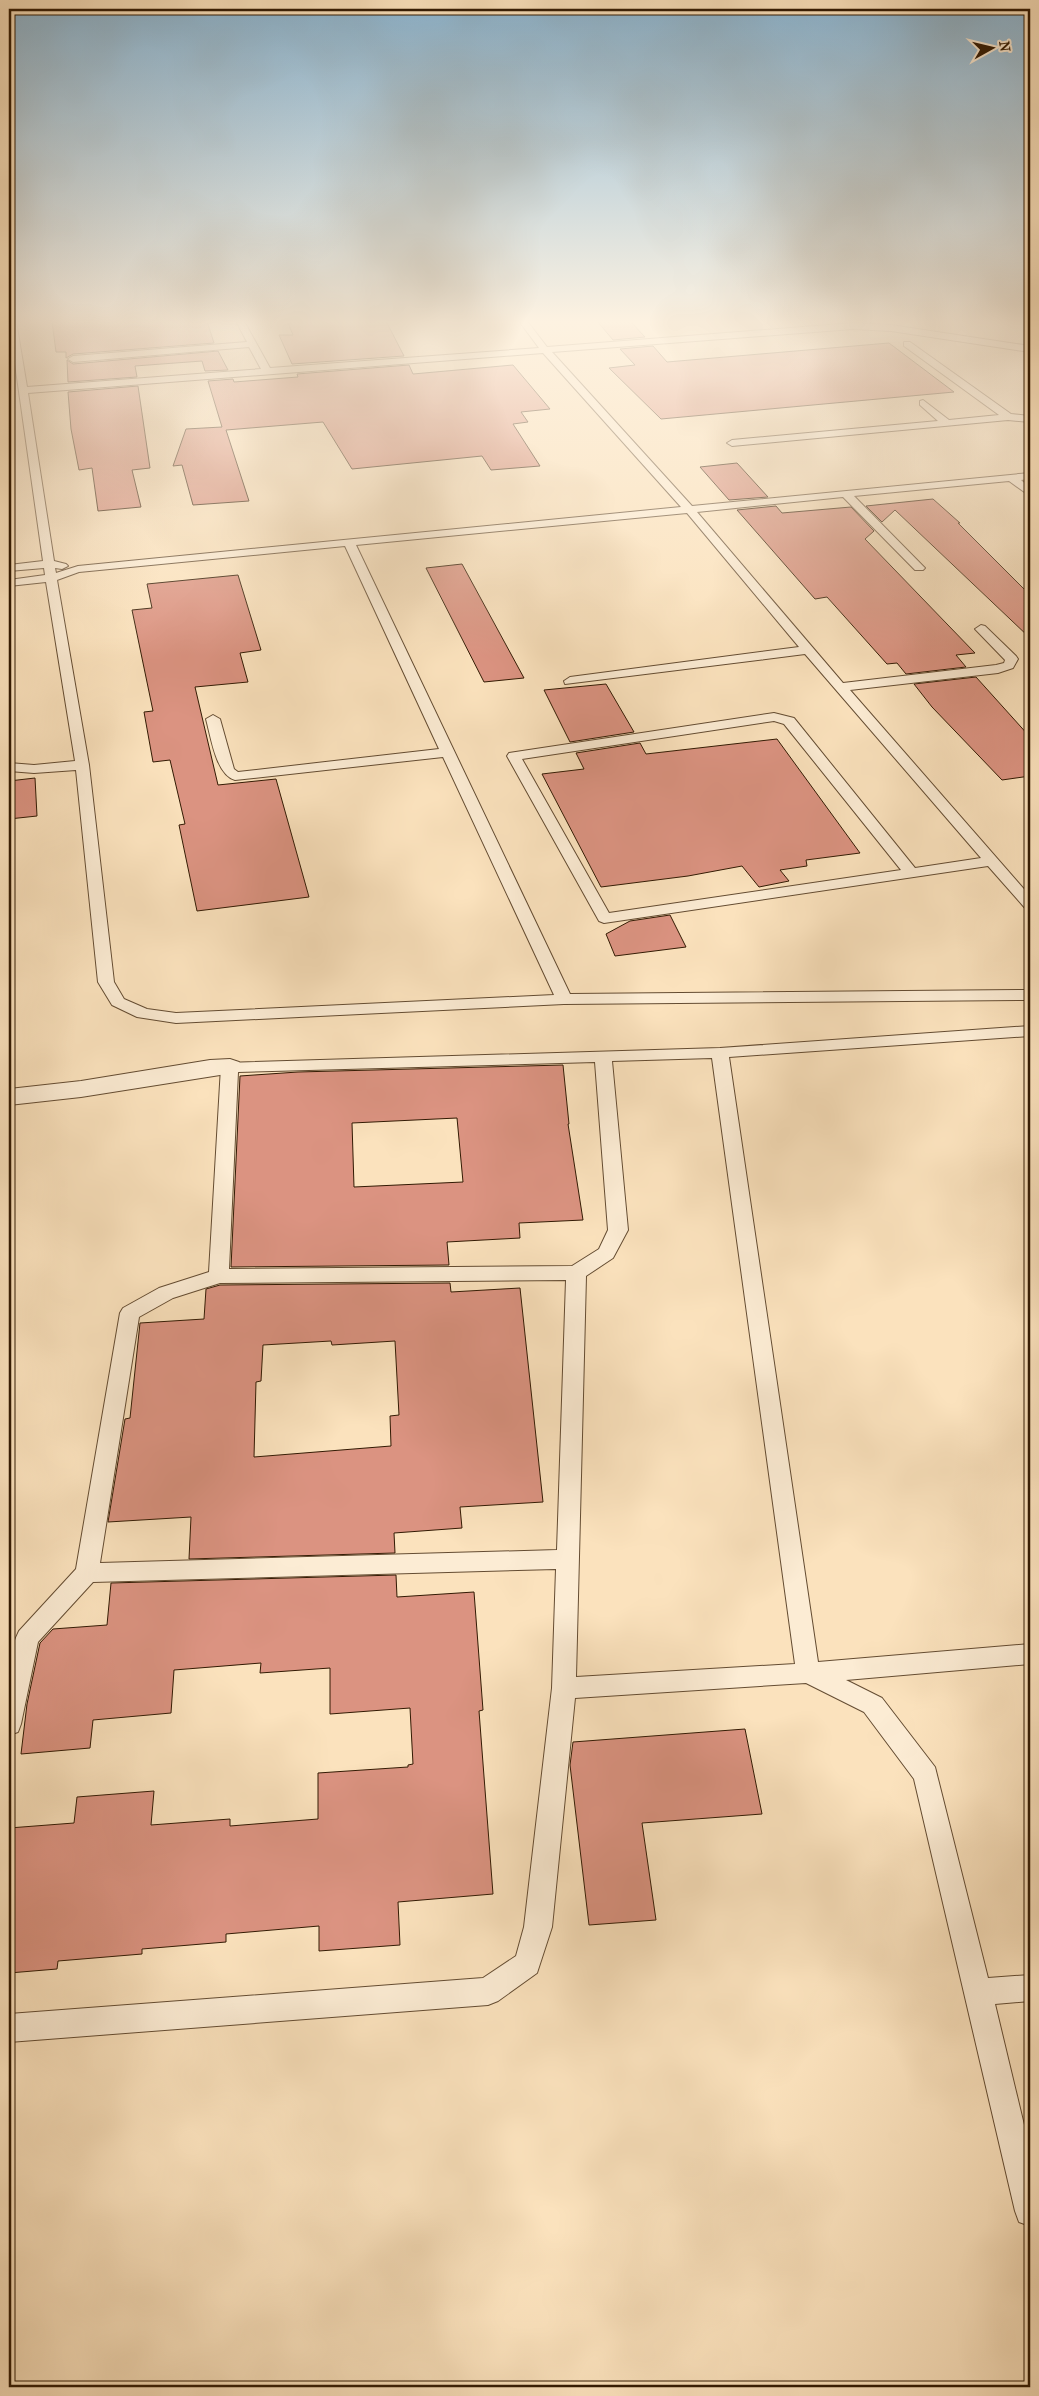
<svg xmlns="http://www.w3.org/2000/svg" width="1039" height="2396" font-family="'IM FELL French Canon',serif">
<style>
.building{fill:#db9381;stroke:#321a03;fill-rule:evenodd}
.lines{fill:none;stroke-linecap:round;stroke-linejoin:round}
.lane-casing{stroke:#644c32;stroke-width:2}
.street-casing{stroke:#644c32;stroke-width:2}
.lane{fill:#fcecd4;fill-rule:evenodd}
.street{fill:#fcecd4;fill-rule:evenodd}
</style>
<rect width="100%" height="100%" fill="#fbe2bd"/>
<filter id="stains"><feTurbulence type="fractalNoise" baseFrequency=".004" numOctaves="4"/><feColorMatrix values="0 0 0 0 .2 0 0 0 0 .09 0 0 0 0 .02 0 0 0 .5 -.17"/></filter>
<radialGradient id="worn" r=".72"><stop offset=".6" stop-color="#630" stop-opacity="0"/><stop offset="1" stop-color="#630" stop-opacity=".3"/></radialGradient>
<!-- building -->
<g class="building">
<polygon points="52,321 207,321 214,343 73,354 66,358 66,352 56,352"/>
<polygon points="287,321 386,321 404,356 292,364 279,335 293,335"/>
<polygon points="597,321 630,321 645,337 613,340"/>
<polygon points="889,343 954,392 661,419 609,368 635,365 620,349 653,346 667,362"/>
<polygon points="218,351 228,370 205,371 202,361 135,366 137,377 68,382 67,360 73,364"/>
<polygon points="409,365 413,374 513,365 550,409 521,412 528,422 513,424 540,466 491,470 482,456 352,469 323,422 226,430 249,501 193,505 182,465 173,466 186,429 222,427 208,381 233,379 234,382 298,377 297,374"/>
<polygon points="138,386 150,468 132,470 141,507 98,511 92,468 79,470 71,429 68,392"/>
<polygon points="737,463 768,497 729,500 700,467"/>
<polygon points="933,499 960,523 958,523 1030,595 1030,638 895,510 882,522 866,506"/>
<polygon points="776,506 782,513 851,507 874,531 865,539 975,653 956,655 966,667 906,674 897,663 887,664 827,597 815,599 737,510"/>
<polygon points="462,564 524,678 484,682 426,568"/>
<polygon points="238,575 261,650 240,653 248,682 195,687 218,785 276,779 309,897 197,911 179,825 185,824 170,760 153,762 144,712 153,711 132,610 152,608 147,584"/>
<polygon points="976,677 1030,737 1030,776 1002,780 932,707 914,684"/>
<polygon points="606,684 634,732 570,742 544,690"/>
<polygon points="777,739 860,853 806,860 807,866 780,870 789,881 759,887 742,866 688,876 601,887 542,774 584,769 576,753 640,743 646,754"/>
<polygon points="35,778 37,816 9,819 9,781"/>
<polygon points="670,915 686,947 615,956 606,934 630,921"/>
<path d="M563,1065L569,1124H568L583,1220L519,1223L520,1238L447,1242L449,1265L231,1267L240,1076L298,1072ZM457,1118L463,1182L354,1187L352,1123Z"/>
<path d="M450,1283L451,1292L520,1288L543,1502L460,1507L462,1528L394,1533L395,1553L189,1559L191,1517L108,1522L125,1419L130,1418L140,1323L204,1319L206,1289L220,1285ZM331,1341L332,1345L395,1341L399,1415L390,1416L391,1446L254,1457L256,1382L261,1381L263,1345Z"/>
<polygon points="396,1575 397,1597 474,1592 483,1710 479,1711 493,1894 398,1902 400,1945 319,1951 319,1926 226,1934 226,1942 142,1949 142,1954 58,1961 57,1969 9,1973 9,1828 74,1823 77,1797 154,1791 151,1825 230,1819 230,1826 318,1819 318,1773 408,1767 408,1765 413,1764 410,1708 330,1714 330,1668 260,1673 261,1663 174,1670 171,1713 93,1720 90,1748 21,1754 27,1704 40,1643 53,1629 107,1625 111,1583"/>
<polygon points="745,1729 762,1814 642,1823 656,1920 589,1925 570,1765 573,1742"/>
</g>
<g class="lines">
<defs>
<g id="lane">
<path d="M9,321H16L27,387L261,369L249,347L73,362L68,359L73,356L247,342L236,321H244L270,368L539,348L519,321H527L547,347L853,323L891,325L1030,346V352L891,331L853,329L552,352L692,506L1030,473V479L1021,480L1030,488V496L1009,481L854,496L923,566L925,568L923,570H915L843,497L697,512L843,683L996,665L1004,663L1005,660L975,629L981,625L985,626L1016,656L1018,659L1013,668L998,673L850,690L1030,896V910L1025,908L988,866L604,923L599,921L507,756L509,753L774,713L794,718L915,868L981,858L805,654L565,684L564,681L570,677L799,647L687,513L356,545L570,994L1030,990V1000L564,1004L176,1023L137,1017L112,1005L98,982L76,770L34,773L9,771V763L34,765L75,761L46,582L9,586V580L45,575L44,568L9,571V565L43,561ZM543,353L681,507L78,566L56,573L55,568L62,569L68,566L66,564L54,561L28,393ZM345,546L439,749L238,772L234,769L220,719L213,715L206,719C211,737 216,775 235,780L443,757L554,995L176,1013L147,1009L124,999L114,982L89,765L57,580L79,572ZM774,721L784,724L901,870L609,913L522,759Z"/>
<polygon points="904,342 910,342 1011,414 1030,416 1030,422 1008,420 732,446 727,443 732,440 938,421 920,405 920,401 923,400 949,420 999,415 904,346"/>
<path d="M1030,1026V1036L729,1057L818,1662L1030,1644V1664L846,1680L882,1698L935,1767L988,1978L1030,1975V2001L995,2004L1030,2150V2226L1019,2222L1015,2211L914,1779L864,1712L806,1683L575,1698L552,1927L537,1973L498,2001L488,2005L9,2042V2014L483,1978L516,1956L524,1927L552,1688L556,1569L93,1582L38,1642L21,1724L18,1732L9,1735C9,1701 3,1662 19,1631L76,1569L120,1313L123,1308L159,1288L209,1272L221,1067L224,1063L720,1048ZM712,1058L795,1664L576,1677L586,1276L613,1258L628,1230L612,1061ZM595,1062L608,1230L599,1249L572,1266L229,1269L238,1072ZM566,1280L557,1550L100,1563L139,1317L173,1298L220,1283Z"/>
</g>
<polygon id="street" points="230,1059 239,1062 243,1067 239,1072 81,1097 9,1105 9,1089 81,1081 210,1060"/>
</defs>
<!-- lane casing -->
<use href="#lane" class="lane-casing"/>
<!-- street casing -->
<use href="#street" class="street-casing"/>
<!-- lane -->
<use href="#lane" class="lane"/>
<!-- street -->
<use href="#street" class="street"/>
</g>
<!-- sky -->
<linearGradient id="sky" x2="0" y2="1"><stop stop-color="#8bb7d5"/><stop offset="0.49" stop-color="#fdf2e1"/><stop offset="1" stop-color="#fdf2e1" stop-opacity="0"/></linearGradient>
<rect width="1039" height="657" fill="url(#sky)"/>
<!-- margin -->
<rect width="1039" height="2396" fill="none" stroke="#fbe2bd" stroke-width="30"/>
<rect x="10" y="10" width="1019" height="2376" fill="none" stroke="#321a03" stroke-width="2.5"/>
<rect x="15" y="15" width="1009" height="2366" fill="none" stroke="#321a03"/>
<!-- north arrow -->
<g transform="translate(992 48) rotate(82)" stroke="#fcecd4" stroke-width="4" paint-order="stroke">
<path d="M0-4L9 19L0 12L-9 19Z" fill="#321a03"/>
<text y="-8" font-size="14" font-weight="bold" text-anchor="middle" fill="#321a03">N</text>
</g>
<rect width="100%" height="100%" filter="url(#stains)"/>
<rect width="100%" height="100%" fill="url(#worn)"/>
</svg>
